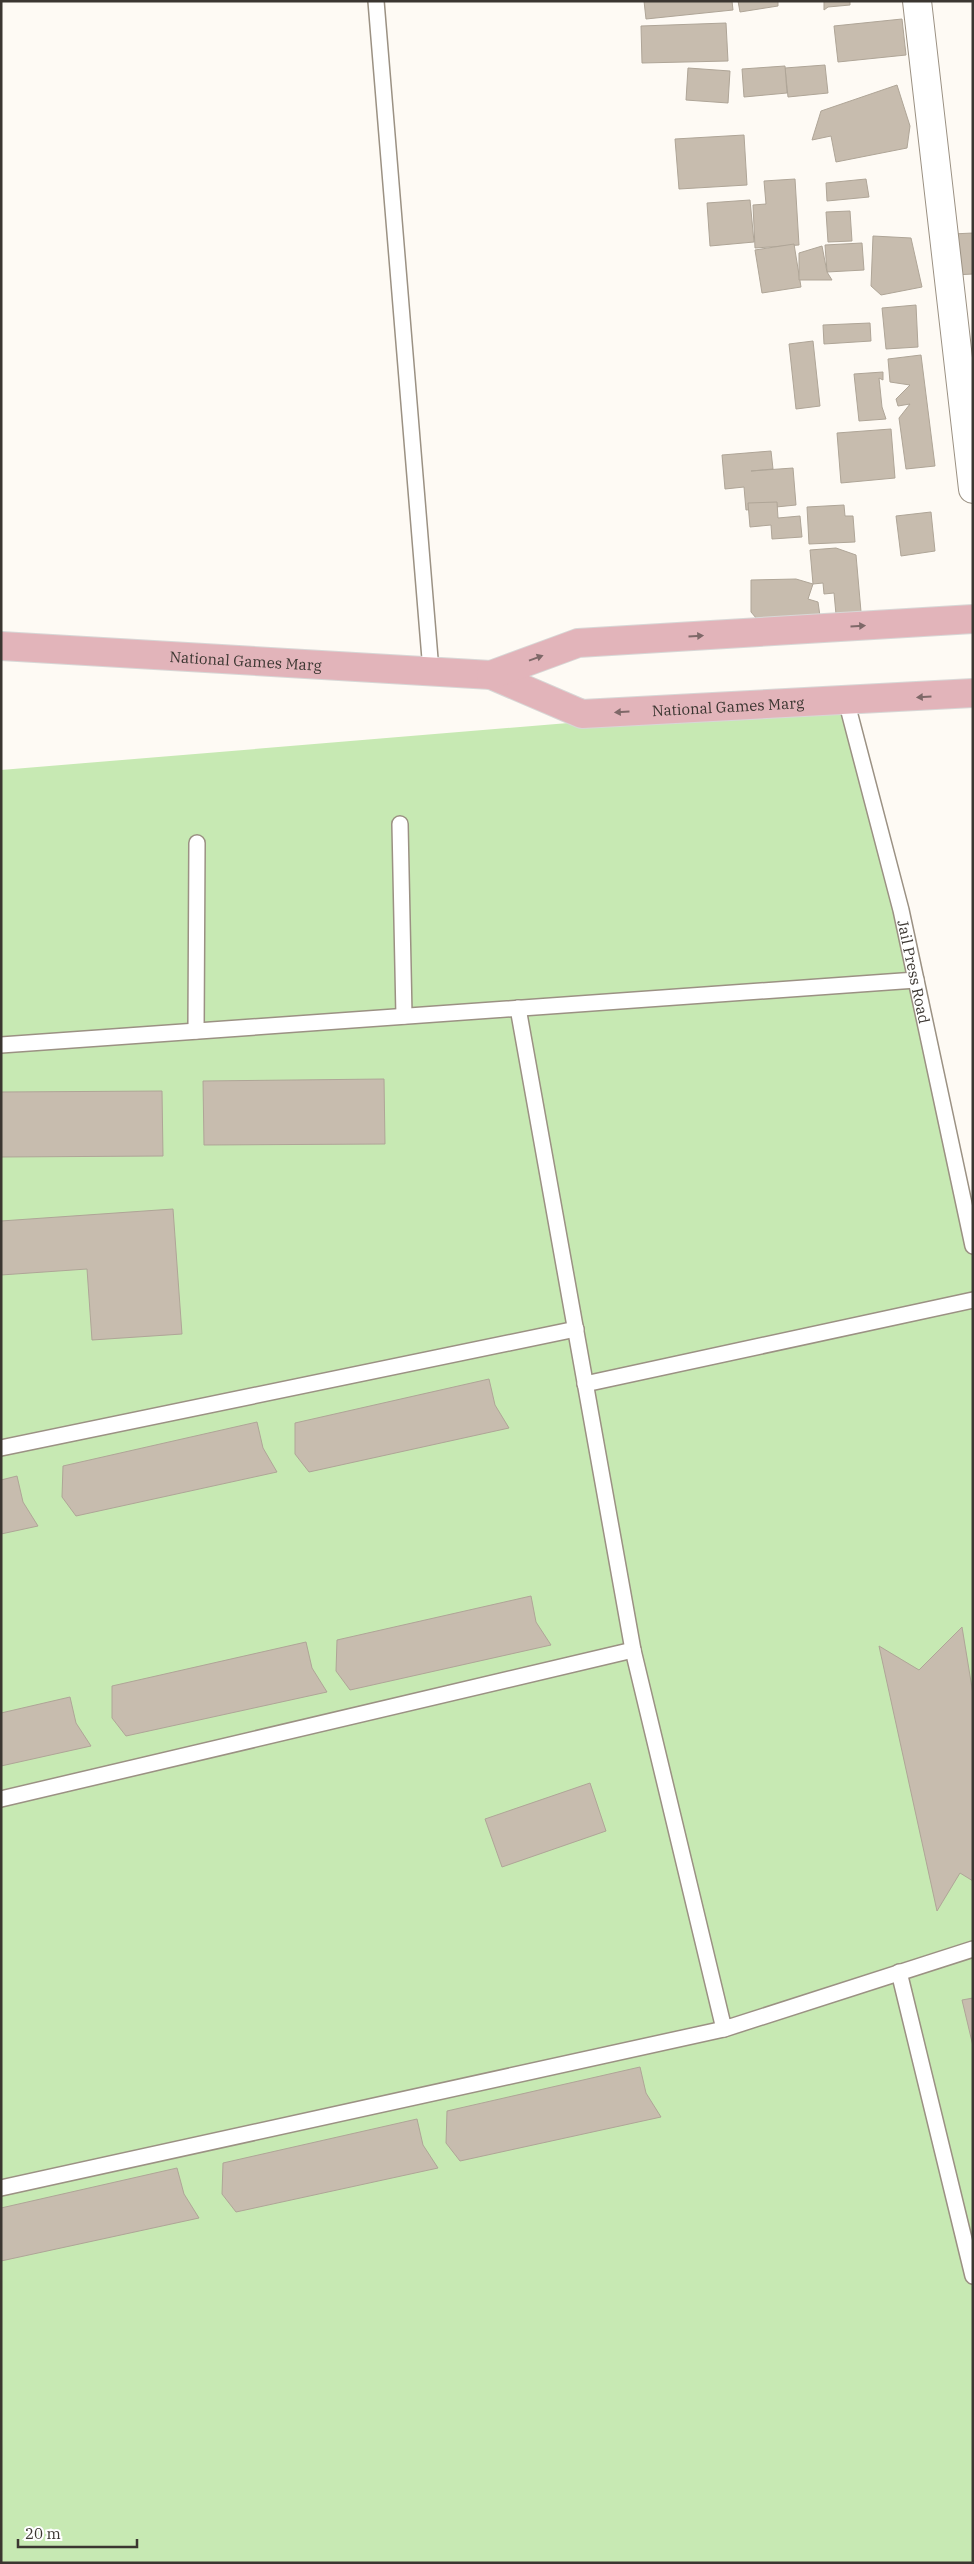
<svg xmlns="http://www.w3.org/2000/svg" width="974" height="2564" font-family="'IBM Plex Serif',serif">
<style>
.green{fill:#c7e9b3}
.building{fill:#c7bcae;stroke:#afa597}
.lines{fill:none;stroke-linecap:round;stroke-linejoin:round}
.lane-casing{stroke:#9b9183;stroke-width:18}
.street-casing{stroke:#9b9183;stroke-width:30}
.primary-casing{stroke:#d8d7d6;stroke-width:30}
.lane{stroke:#fff;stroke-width:15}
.street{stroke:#fff;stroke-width:28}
.primary{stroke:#e2b4ba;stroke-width:28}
.oneway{fill:#7e6868}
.labels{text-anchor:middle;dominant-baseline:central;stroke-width:5;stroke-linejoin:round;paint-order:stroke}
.street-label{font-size:15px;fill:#3b3631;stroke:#fff}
</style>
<rect width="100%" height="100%" fill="#fefaf4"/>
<!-- green -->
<polygon class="green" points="846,700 973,1227 973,2563 1,2563 1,770"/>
<!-- building -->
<g class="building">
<polygon points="644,1 732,1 733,10 646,19"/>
<polygon points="738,1 778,1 778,6 740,12"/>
<polygon points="824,1 850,1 850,5 828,7 824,10"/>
<polygon points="902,19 906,55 838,62 834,26"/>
<polygon points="726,23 728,61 642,63 641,26"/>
<polygon points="825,65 828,93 788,97 785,68"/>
<polygon points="785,66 787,93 744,97 742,69"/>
<polygon points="688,68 730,71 728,103 686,100"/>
<polygon points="897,85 910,126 907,148 836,162 831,136 812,140 821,111"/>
<polygon points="744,135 747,185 679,189 675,139"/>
<polygon points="795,179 799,245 755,248 753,205 766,204 764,181"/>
<polygon points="866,179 869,197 827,201 826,183"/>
<polygon points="750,200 754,242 710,246 707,203"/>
<polygon points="850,211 852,241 828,242 826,212"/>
<polygon points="973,233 973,274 954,275 952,234"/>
<polygon points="873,236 911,238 922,287 881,295 871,286"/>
<polygon points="862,243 864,270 827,272 825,245"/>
<polygon points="794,244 801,287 762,293 755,250"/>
<polygon points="822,246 827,272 832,280 799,280 799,253"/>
<polygon points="916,305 918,347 886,349 882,308"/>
<polygon points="870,323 871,341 824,344 823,325"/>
<polygon points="813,341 820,406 796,409 789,344"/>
<polygon points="921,355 935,466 906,469 899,418 910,404 898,406 896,399 910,385 890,382 888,359"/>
<polygon points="883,372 883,380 879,378 882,407 886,419 859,421 854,374"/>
<polygon points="891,429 895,478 841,483 837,433"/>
<polygon points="771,451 773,469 751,471 793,468 796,505 746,510 744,487 725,489 722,455"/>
<polygon points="777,502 778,518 800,516 802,537 772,539 771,525 750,527 748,503"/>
<polygon points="844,505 845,516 853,516 855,542 809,544 807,507"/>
<polygon points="931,512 935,551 901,556 896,516"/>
<polygon points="836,548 856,555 862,623 837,625 834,593 824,594 823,583 813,584 810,550"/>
<polygon points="796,579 813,584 808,599 818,602 820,616 762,625 751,612 751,580"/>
<polygon points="384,1079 385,1144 204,1145 203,1081"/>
<polygon points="162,1091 163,1156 1,1157 1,1092"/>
<polygon points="173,1209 182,1334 92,1340 87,1269 1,1275 1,1221"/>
<polygon points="489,1379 495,1405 509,1428 309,1472 295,1454 295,1423"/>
<polygon points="257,1422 263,1448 277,1472 76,1516 62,1497 63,1466"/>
<polygon points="17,1476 23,1502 38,1526 1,1534 1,1480"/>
<polygon points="531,1596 536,1622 551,1645 350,1690 336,1671 337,1640"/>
<polygon points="962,1627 973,1694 973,1881 960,1873 937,1911 879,1646 919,1670"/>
<polygon points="306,1642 312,1668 327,1692 126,1736 112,1718 112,1686"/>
<polygon points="70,1697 76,1723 91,1746 1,1766 1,1713"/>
<polygon points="590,1783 606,1831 502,1867 485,1819"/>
<polygon points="973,1998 973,2046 962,2000"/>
<polygon points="640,2067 646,2093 661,2117 460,2161 446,2143 447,2111"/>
<polygon points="417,2119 423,2145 438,2168 236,2212 222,2194 223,2163"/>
<polygon points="177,2168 184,2194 199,2218 1,2261 1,2208"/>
</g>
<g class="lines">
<defs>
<g id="lane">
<polyline points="376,1 431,671"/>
<path id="s1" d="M846,700L901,910L973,1246"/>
<polyline points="400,824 404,1016"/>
<polyline points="518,1008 633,1650 724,2029 973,1949"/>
<polyline points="196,1031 197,843"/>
<polyline points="1,1045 916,980"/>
<polyline points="585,1384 973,1300"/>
<polyline points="1,1448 576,1329"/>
<polyline points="1,1799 633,1650"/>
<polyline points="899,1972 973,2276"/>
<polyline points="1,2188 724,2029"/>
</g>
<polyline id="street" points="917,1 973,489"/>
<g id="primary">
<path id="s2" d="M1,646L491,675L582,714L973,693"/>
<polyline points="491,675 578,643 973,619"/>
</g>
</defs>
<!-- lane casing -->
<use href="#lane" class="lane-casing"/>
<!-- street casing -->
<use href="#street" class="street-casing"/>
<!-- primary casing -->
<use href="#primary" class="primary-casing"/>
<!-- lane -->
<use href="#lane" class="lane"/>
<!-- street -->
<use href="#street" class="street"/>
<!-- primary -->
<use href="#primary" class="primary"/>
</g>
<!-- one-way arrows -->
<defs><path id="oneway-solid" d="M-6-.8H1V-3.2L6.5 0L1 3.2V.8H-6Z" transform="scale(1.25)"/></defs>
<g class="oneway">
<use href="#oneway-solid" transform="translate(858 626) rotate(-3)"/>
<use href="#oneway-solid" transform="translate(696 636) rotate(-3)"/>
<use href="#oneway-solid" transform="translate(536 658) rotate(-20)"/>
<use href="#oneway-solid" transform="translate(924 697) rotate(177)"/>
<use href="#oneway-solid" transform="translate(622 712) rotate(177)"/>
</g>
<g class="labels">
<!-- street labels -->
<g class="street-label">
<text stroke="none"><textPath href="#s2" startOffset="245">National Games Marg</textPath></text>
<text stroke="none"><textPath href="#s2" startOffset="736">National Games Marg</textPath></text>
<text stroke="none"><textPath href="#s1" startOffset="280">Jail Press Road</textPath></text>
</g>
</g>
<!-- border -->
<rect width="974" height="2564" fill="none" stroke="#3b3631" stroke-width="5"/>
<!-- scale -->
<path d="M18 2539v8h119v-8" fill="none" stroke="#3b3631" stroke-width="2.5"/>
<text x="25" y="2539" font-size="15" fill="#3b3631" stroke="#ffffff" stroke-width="4" paint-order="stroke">20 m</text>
</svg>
